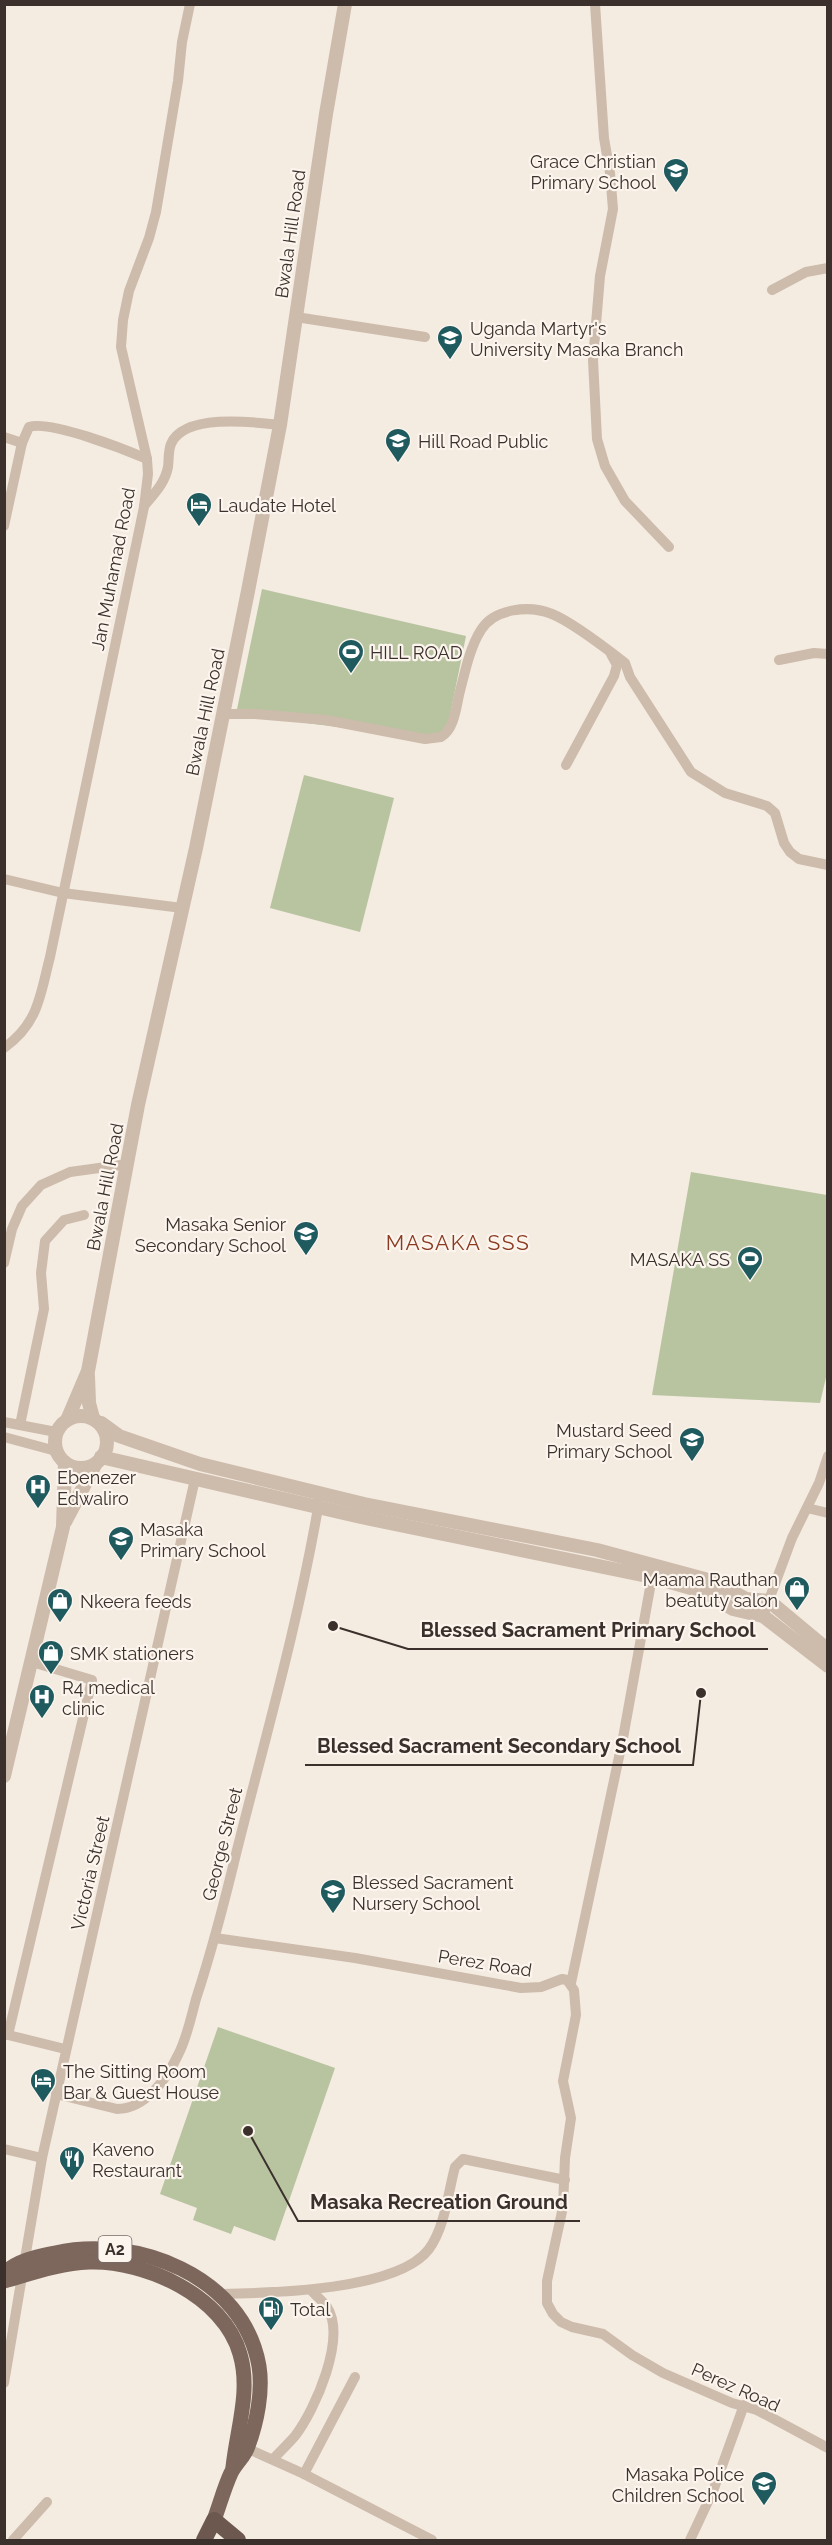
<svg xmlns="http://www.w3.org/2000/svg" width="832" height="2545" font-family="Raleway,sans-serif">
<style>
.green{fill:#b8c4a0}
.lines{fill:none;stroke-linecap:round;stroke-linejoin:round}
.minor{stroke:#cdbbac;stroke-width:10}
.tertiary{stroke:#cdbbac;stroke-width:14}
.primary{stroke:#7d675c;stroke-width:15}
.trunk{stroke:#6c584f;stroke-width:16}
.labels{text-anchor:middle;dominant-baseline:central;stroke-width:4.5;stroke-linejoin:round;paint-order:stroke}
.shield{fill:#fbf5ee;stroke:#756b66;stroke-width:1.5}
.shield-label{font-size:16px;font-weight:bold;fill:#3b302b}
.poi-label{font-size:18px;fill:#3b302b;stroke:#fbf5ee;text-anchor:start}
.street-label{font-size:18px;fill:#3b302b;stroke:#fbf5ee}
.quarter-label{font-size:21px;letter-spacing:1.5px;fill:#8c3b22;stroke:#fbf5ee}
.leader{fill:none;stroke:#3b302b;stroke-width:2}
.callout-dot{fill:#3b302b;stroke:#fbf5ee;stroke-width:2}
.callout-label{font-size:20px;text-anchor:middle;font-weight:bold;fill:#3b302b;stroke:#fbf5ee;stroke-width:4.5;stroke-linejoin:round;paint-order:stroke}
</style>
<rect width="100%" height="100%" fill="#f4ebe1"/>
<!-- green -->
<g class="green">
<polygon points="262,589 466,636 446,735 430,739 236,714"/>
<polygon points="304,775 394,798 360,932 270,908"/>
<polygon points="691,1172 827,1195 828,1369 820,1403 652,1395"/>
<polygon points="218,2027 335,2068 275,2241 234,2226 231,2234 193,2220 197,2208 160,2194"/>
</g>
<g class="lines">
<!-- minor -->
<g class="minor">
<polyline points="595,4 604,138 610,173 613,209 600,276 593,360 597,439 605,466 625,501 669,547"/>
<polyline points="772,290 806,272 828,268"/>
<polyline points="296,317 425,337"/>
<polyline points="4,437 22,443"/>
<path d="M144,506C154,494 165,483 168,467C169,460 168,451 171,444C184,413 254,422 280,425"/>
<path d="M4,526L22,443L29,427C50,420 124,449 147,459"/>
<polyline points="779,660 814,653 828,654"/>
<path d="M223,714H255L326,720L425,739L441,737C455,729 456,706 460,691C465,672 470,647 481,630C494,608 530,605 552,614C572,622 607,649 625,663L630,677L691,772L725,793L767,806L775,813L784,843L790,852L799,859L828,865"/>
<polyline points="566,765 614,676 617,665 611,654"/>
<polyline points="4,879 63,893 182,908"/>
<path d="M4,1048C39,1023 40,995 50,957L144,507L148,474L147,459L121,347L123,320L129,291L149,238L156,212L178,81L182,42L190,4"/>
<polyline points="4,1263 12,1229 22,1206 41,1185 70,1172 128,1164"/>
<polyline points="4,1422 56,1432"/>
<polyline points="20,1425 44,1309 41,1273 45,1241 64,1220 84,1215"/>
<polyline points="4,1437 56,1451"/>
<polyline points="807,1508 828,1513"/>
<polyline points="763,1616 792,1538 819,1483 828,1456"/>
<polyline points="215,1938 355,1958 521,1988 541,1987 562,1979 567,1980 574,1990 576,2015 563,2081 571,2118 565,2158 563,2207 547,2281 547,2303 553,2314 561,2322 572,2327 603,2334 632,2355 663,2373 732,2403 757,2410 828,2448"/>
<polyline points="571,1983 623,1738 652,1577"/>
<polyline points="4,2034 65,2049"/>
<polyline points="8,2035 92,1680 32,1662"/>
<path d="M56,2094L117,2109C146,2109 167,2078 178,2055C187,2038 191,2017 196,1999C212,1950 225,1900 237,1850C266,1735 299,1620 319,1502"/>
<polyline points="4,2149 42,2158"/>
<path d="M217,2296L220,2294C269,2293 398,2291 429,2249C445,2227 448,2193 455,2167L463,2159L565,2180"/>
<polyline points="4,2383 42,2158 195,1479"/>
<polyline points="242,2446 304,2474 432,2540"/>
<path d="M273,2459C280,2452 288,2444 295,2436C315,2410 347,2338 327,2307C323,2301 316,2296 311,2290"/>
<polyline points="304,2474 355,2377"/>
<polyline points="13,2540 47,2502"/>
<polyline points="690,2540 713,2491 744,2405"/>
</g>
<!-- tertiary -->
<g class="tertiary">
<polyline points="88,1376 89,1403 93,1418"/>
<circle cx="81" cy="1442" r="26"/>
<polyline points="68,1418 88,1371 138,1105 196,848 248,591 280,425 326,114 345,4"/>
<polyline points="101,1423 119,1436 200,1464 364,1504 597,1550 712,1581 746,1599 769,1601 828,1650"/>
<polyline points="101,1457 361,1517 652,1577 705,1592 733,1609 763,1616 828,1666"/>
<polyline points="65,1522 95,1465"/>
<polyline points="4,1776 63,1527 65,1463"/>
</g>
<!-- primary -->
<g class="primary">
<path d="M4,2273C19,2260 36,2257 55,2253C135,2235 243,2275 259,2366C263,2391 257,2422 248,2446C245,2456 236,2463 231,2473C224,2488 220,2504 214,2520"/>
<path d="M4,2281C32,2273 61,2263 89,2262C145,2260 224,2296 240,2354C251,2391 237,2429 233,2467"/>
</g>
<!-- trunk -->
<polyline class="trunk" points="204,2540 214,2520 238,2540"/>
</g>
<!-- icons -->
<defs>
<symbol id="school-pin" viewBox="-11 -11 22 30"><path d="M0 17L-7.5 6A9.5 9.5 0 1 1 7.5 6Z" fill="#1f5a5e" stroke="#fbf5ee"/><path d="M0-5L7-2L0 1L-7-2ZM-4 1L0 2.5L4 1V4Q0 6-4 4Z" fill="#fff"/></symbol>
<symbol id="hotel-pin" viewBox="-11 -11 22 30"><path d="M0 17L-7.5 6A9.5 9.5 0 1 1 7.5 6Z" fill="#1f5a5e" stroke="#fbf5ee"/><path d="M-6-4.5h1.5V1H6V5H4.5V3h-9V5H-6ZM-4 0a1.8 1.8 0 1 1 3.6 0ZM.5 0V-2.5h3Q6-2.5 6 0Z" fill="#fff"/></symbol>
<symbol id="stadium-pin" viewBox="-11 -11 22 30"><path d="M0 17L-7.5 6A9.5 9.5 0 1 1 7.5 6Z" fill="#1f5a5e" stroke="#fbf5ee"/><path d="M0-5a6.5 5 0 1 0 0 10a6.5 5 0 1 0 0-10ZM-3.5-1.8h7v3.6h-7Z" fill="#fff"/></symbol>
<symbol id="hospital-pin" viewBox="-11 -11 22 30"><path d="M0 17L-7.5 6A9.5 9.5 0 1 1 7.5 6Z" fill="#1f5a5e" stroke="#fbf5ee"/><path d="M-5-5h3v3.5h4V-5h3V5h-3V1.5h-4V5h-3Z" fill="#fff"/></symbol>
<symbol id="shop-pin" viewBox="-11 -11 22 30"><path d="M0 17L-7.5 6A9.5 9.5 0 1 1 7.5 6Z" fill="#1f5a5e" stroke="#fbf5ee"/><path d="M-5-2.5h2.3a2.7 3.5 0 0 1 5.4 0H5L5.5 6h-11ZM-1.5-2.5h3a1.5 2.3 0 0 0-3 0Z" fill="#fff"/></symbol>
<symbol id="restaurant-pin" viewBox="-11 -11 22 30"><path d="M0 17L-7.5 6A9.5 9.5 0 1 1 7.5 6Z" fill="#1f5a5e" stroke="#fbf5ee"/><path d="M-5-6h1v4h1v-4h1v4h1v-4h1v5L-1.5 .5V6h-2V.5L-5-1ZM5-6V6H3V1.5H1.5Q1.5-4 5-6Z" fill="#fff"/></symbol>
<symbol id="fuel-pin" viewBox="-11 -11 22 30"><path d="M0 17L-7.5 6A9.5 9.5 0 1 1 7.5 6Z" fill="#1f5a5e" stroke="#fbf5ee"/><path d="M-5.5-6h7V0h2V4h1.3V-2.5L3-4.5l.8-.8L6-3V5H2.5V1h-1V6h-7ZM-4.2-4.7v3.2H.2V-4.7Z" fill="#fff"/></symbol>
</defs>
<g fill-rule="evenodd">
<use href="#school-pin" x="661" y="156" width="30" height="40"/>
<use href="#school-pin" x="435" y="323" width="30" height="40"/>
<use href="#school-pin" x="383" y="426" width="30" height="40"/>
<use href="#hotel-pin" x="184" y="490" width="30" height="40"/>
<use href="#stadium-pin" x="336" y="637" width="30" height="40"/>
<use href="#school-pin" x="291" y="1219" width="30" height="40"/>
<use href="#stadium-pin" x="735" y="1244" width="30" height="40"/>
<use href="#school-pin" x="677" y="1425" width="30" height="40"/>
<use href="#hospital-pin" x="23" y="1472" width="30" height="40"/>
<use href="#school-pin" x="106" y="1524" width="30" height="40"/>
<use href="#shop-pin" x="782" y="1574" width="30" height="40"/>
<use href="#shop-pin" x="45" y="1586" width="30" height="40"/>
<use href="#shop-pin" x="36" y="1638" width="30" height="40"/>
<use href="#hospital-pin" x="27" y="1682" width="30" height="40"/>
<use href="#school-pin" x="318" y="1877" width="30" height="40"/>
<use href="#hotel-pin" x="28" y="2066" width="30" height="40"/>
<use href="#restaurant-pin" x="57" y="2144" width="30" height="40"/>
<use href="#fuel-pin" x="256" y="2294" width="30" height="40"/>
<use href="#school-pin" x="749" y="2469" width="30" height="40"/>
</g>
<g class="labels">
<!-- shield labels -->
<rect class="shield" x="98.5" y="2236" width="33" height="26" rx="4.5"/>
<g class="shield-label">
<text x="115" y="2249">A2</text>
</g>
<!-- poi labels -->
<g class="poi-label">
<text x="656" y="161" text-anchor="end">Grace Christian<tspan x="656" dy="21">Primary School</tspan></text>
<text x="470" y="328">Uganda Martyr's<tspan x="470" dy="21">University Masaka Branch</tspan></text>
<text x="418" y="441">Hill Road Public</text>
<text x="218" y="505">Laudate Hotel</text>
<text x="370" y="652">HILL ROAD</text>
<text x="286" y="1224" text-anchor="end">Masaka Senior<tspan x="286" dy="21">Secondary School</tspan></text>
<text x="730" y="1259" text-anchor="end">MASAKA SS</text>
<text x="672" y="1430" text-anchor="end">Mustard Seed<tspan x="672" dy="21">Primary School</tspan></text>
<text x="57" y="1477">Ebenezer<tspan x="57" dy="21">Edwaliro</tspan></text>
<text x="140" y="1529">Masaka<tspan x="140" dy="21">Primary School</tspan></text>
<text x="778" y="1579" text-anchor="end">Maama Rauthan<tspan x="778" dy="21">beatuty salon</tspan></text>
<text x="80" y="1601">Nkeera feeds</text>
<text x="70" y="1653">SMK stationers</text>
<text x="62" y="1687">R4 medical<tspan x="62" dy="21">clinic</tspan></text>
<text x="352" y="1882">Blessed Sacrament<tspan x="352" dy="21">Nursery School</tspan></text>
<text x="63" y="2071">The Sitting Room<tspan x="63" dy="21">Bar &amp; Guest House</tspan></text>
<text x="92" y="2149">Kaveno<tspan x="92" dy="21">Restaurant</tspan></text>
<text x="290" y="2309">Total</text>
<text x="744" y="2474" text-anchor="end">Masaka Police<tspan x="744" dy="21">Children School</tspan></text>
</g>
<!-- street labels -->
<g class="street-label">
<text transform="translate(290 234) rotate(-82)">Bwala Hill Road</text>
<text transform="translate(113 569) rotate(-79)">Jan Muhamad Road</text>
<text transform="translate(205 712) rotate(-78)">Bwala Hill Road</text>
<text transform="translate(105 1187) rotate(-79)">Bwala Hill Road</text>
<text transform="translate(222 1844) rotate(-76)">George Street</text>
<text transform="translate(90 1873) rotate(-77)">Victoria Street</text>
<text transform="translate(485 1963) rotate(9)">Perez Road</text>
<text transform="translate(736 2387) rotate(24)">Perez Road</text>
</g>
<!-- quarter labels -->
<g class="quarter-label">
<text x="458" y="1242">MASAKA SSS</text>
</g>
</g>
<!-- callouts -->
<path class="leader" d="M333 1626L408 1649H768M701 1693L693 1765H305M248 2131L298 2221H580"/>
<g class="callout-dot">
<circle cx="333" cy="1626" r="6"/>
<circle cx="701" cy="1693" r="6"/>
<circle cx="248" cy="2131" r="6"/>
</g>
<g class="callout-label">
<text x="588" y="1637">Blessed Sacrament Primary School</text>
<text x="499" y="1753">Blessed Sacrament Secondary School</text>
<text x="439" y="2209">Masaka Recreation Ground</text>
</g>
<!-- border -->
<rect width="832" height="2545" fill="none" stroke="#3b302b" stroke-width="12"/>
</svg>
